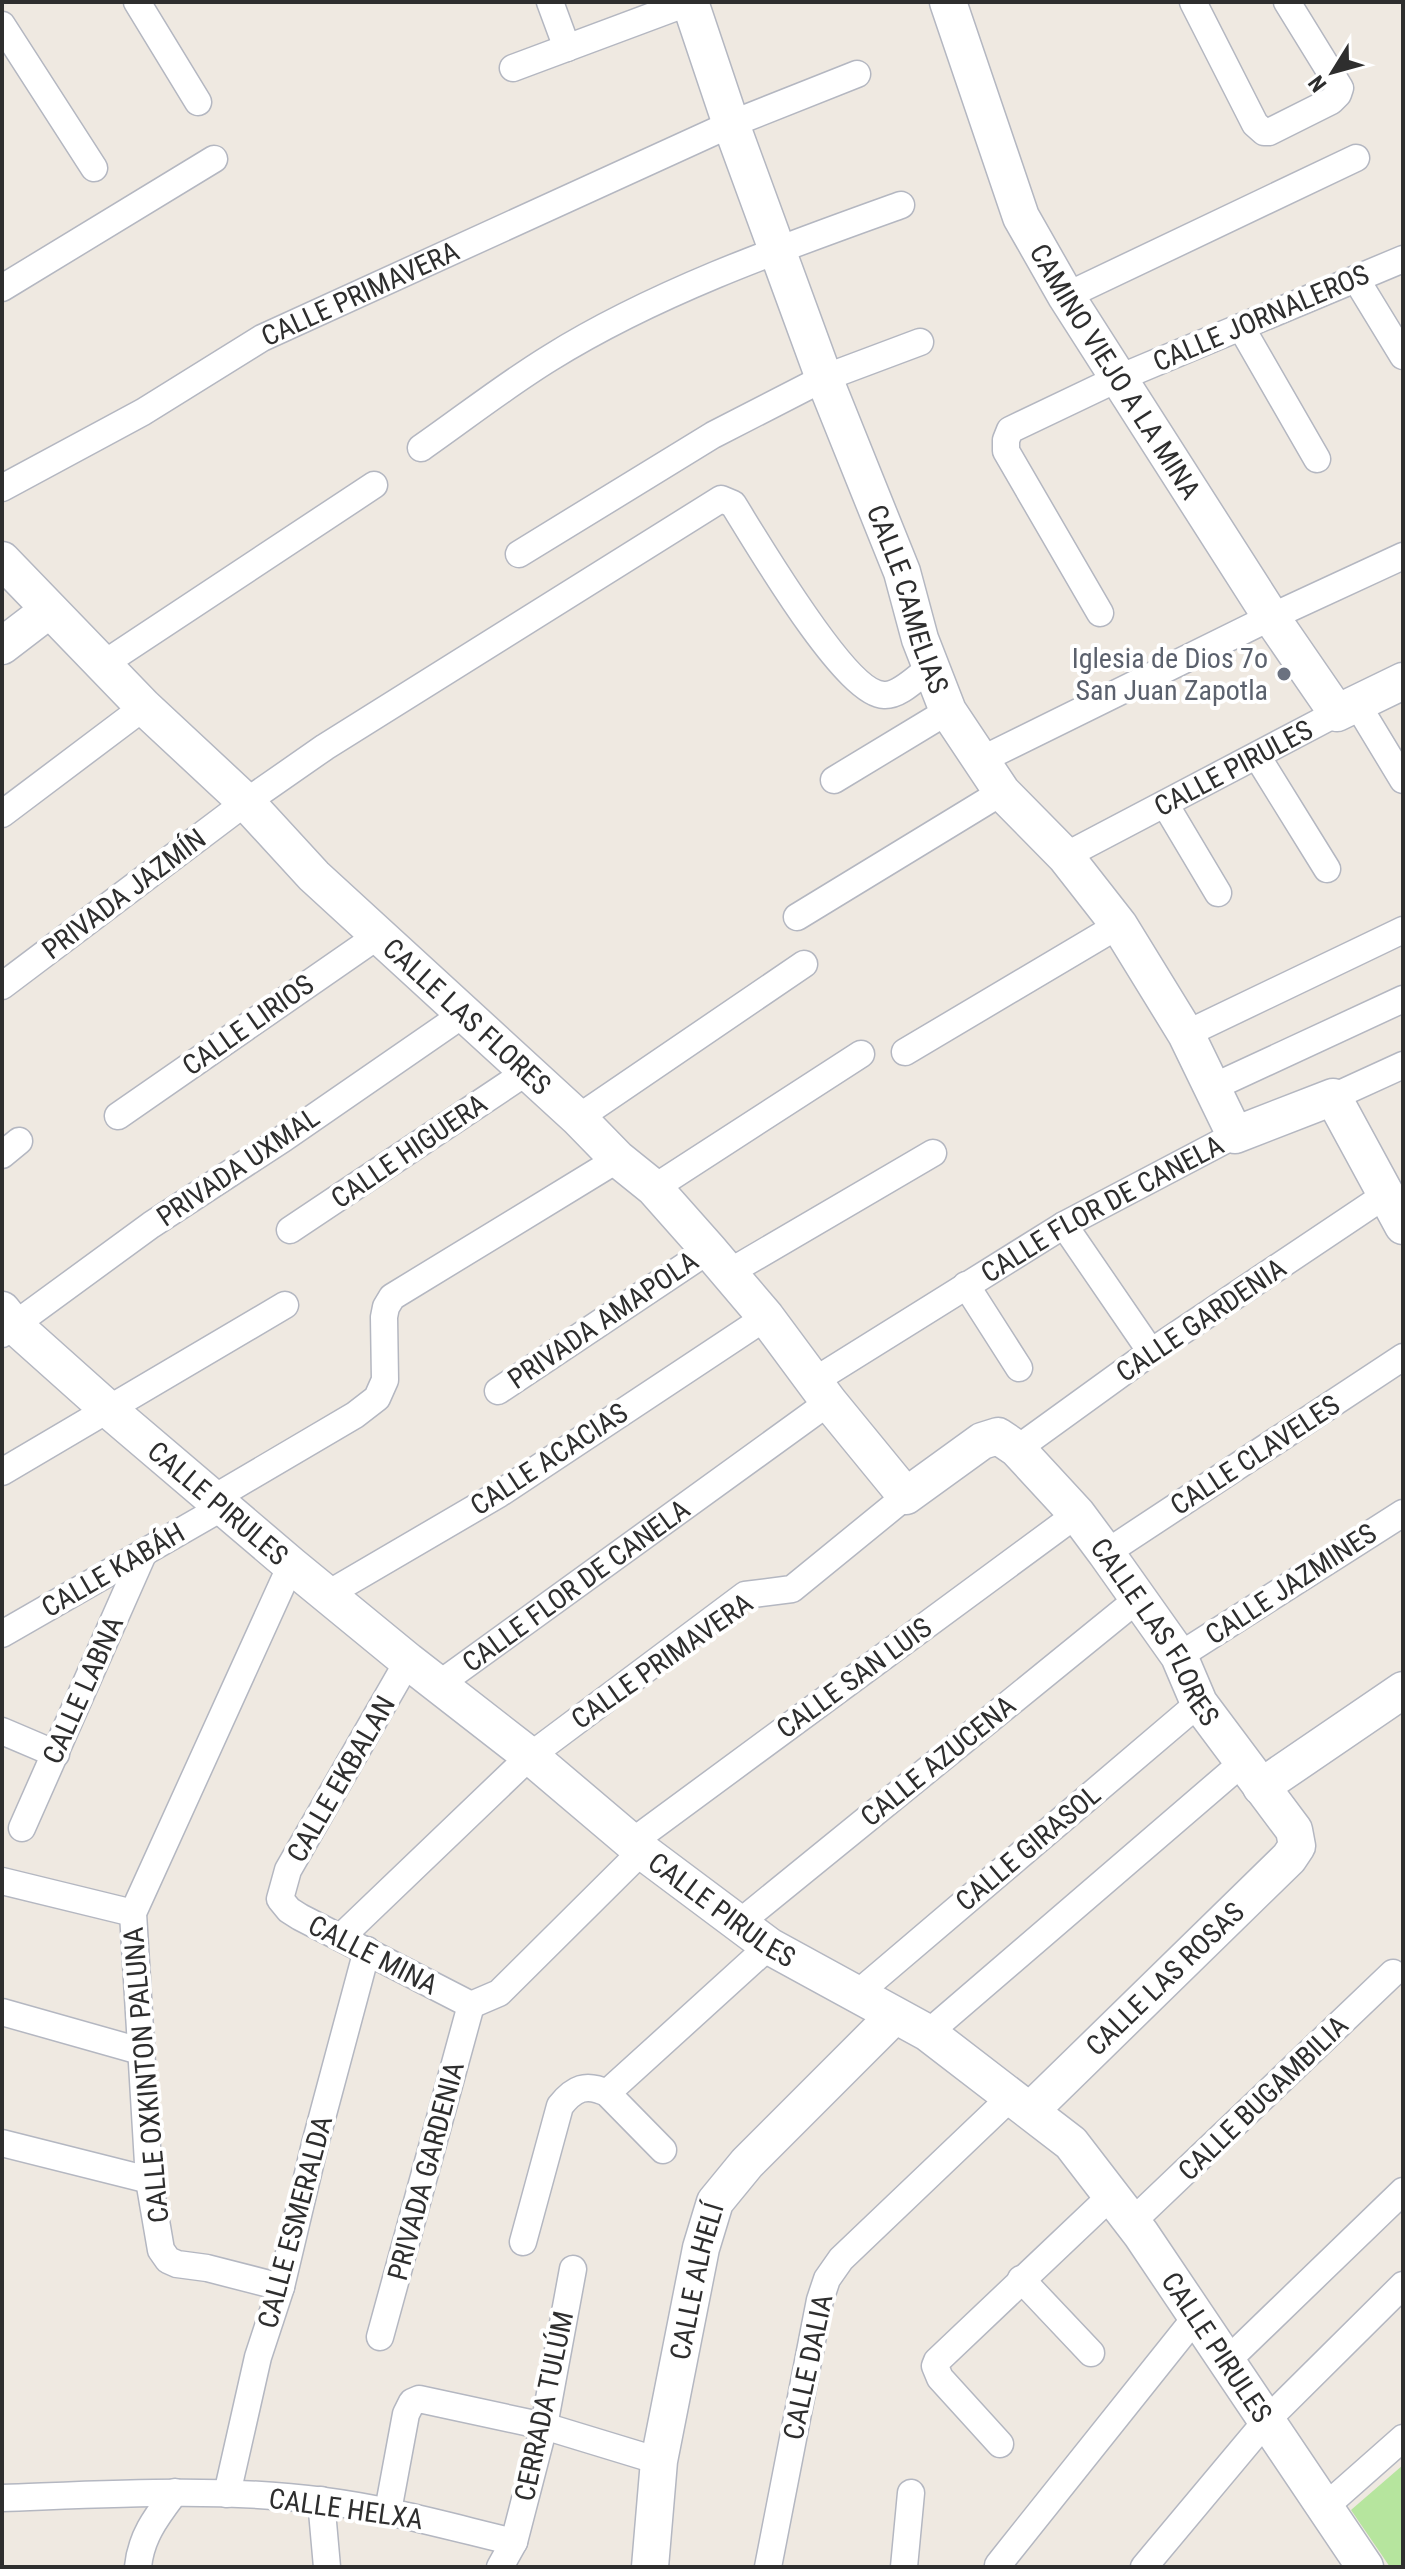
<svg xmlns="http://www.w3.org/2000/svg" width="1405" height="2569" font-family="'Roboto Condensed',sans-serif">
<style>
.green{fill:#b6e59e}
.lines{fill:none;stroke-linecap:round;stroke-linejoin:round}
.street-casing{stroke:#b4b7c1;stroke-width:29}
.secondary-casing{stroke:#b4b7c1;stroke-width:39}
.street{stroke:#fff;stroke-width:26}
.secondary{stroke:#fff;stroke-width:36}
.worship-dot{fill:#6b7280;stroke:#fff;stroke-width:3}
.labels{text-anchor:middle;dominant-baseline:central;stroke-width:8;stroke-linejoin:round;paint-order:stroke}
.street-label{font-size:28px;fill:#2e2e2e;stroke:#fff}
.worship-label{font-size:28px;fill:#5b616d;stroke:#fff;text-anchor:end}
</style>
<rect width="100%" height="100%" fill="#efe9e1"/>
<!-- green -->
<polygon class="green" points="1403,2465 1403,2567 1390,2567 1351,2510"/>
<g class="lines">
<defs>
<g id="street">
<polyline points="137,2 198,102"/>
<polyline points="550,2 567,48"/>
<polyline points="1193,2 1255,124 1264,132 1269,132 1331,101 1338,94 1340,88 1287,2"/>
<polyline points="2,25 94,168"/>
<polyline points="513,68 690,2"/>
<polyline points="1356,279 1403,356"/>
<polyline points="2,288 214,159"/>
<polyline points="1066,296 1356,158"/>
<polyline points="1241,327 1317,459"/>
<path d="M421,448C464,418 506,385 550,358C656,292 784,247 901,205"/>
<path id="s1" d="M2,488L143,412L262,338L731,124L857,74"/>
<polyline points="519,554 713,435 824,378 920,342"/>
<polyline points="1100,613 1006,451 1006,440 1010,430 1119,378 1403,259"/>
<polyline points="102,665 374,485"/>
<polyline points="1357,704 1403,780"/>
<polyline points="1257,756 1327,869"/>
<polyline points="981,760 1271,617 1403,556"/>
<polyline points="834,780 948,711"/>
<polyline points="1165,804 1218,893"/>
<polyline points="2,814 144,707"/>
<path id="s2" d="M1065,856L1337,713"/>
<polyline points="797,917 1002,792"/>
<path d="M2,986L246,802L325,747L721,499L733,504C755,539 845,694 884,695C900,696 918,676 931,667"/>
<polyline points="1186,1034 1403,930"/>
<polyline points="905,1052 1119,925"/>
<polyline points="1211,1088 1403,999"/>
<polyline points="1333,1097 1403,1065"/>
<polyline points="118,1116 379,935"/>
<polyline points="578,1118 804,964"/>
<polyline points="2,1155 19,1141"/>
<polyline points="654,1188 861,1054"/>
<polyline points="1064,1225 1151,1352"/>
<polyline points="290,1230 528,1071"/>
<polyline points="728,1273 933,1153"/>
<polyline points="966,1285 1019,1368"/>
<polyline points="2,1334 151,1225 284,1138 465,1013"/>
<path id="s3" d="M814,1381L1064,1225L1235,1135"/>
<polyline points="498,1391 709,1250"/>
<polyline points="1017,1449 1151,1352 1387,1194"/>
<polyline points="2,1472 285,1305"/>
<polyline points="214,1498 355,1415 377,1398 385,1380 384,1317 386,1307 392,1297 618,1159"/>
<polyline points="1106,1553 1403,1357"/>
<polyline points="328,1594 499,1494 766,1317"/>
<polyline points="2,1634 223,1507"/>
<polyline points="1179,1656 1403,1513"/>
<polyline points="408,1661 288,1870 280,1899 289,1910 300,1917 471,2005"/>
<path id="s4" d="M438,1685L829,1402"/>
<polyline points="2,1731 56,1754"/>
<polyline points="22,1828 144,1552"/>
<polyline points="632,1842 1077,1514"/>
<polyline points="2,1881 133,1913"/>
<polyline points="738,1924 1139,1598"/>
<polyline points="341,1937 530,1756 745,1595 792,1589 906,1496"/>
<polyline points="857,1994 1199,1703"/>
<polyline points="471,2005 499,1993 642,1851"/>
<polyline points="2,2012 140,2051"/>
<polyline points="928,2033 1242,1763"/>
<polyline points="607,2093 769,1946"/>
<polyline points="2,2143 149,2180"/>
<polyline points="1132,2222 1393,1973"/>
<path d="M523,2242L560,2106C574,2088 586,2083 607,2093L663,2150"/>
<polyline points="1021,2279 1091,2353"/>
<polyline points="281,2287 207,2268 177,2264 168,2260 161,2250 149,2180 133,1913 291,1565"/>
<polyline points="380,2337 471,2005"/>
<polyline points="1227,2361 1403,2191"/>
<polyline points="1000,2444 940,2378 935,2366 937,2361 1111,2196"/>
<polyline points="227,2494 258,2357 281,2287 315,2144 367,1950"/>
<path d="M2,2498C109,2494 217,2487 324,2501C388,2509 451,2527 514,2542"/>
<polyline points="321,2500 327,2567"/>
<polyline points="1326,2506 1403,2438"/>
<polyline points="388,2511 406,2414 412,2402 419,2399 544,2426 659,2461"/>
<polyline points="998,2565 1196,2317"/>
<path d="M138,2567C141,2536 157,2516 175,2492"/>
<polyline points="500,2567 514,2542 544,2426 573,2269"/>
<polyline points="768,2567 820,2300 827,2279 841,2259 1011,2097"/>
<polyline points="904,2567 911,2493"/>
<polyline points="1144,2567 1267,2420 1403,2285"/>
</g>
<g id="secondary">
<path id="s5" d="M690,2L731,124L824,378L902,572L920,639L948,711L1002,792L1065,856L1119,925L1186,1034L1235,1135L1333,1097L1403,1226"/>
<path id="s6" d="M948,2L1021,217L1066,296L1271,617L1337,713L1403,681"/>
<path id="s7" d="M2,560L144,707L246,802L314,876L578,1118L618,1159L654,1188L709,1250L766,1317L829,1402L906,1496L982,1441L998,1436L1017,1449L1077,1514L1106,1553L1179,1656L1199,1703L1294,1830L1297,1846L1289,1858L1031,2110"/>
<polyline points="2,646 49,610"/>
<path id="s8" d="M2,1310L15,1326L109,1410L291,1565L408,1661L530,1756L642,1851L769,1946L928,2033L1071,2143L1141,2234L1365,2567"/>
<polyline points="1261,1787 1403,1690"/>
<path id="s9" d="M650,2567L659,2461L701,2248L715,2202L747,2163L894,2016"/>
</g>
</defs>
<!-- street casing -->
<use href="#street" class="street-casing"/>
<!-- secondary casing -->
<use href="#secondary" class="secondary-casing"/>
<!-- street -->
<use href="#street" class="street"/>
<!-- secondary -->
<use href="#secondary" class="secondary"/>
</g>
<!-- markers -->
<circle class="worship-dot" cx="1284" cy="674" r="8"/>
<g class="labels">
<!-- street labels -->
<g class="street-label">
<text stroke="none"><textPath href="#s1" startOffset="408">CALLE PRIMAVERA</textPath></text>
<text transform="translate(1261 318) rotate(-23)">CALLE JORNALEROS</text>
<text stroke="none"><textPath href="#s6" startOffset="408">CAMINO VIEJO A LA MINA</textPath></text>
<text stroke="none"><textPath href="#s5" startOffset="636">CALLE CAMELIAS</textPath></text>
<text stroke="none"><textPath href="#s2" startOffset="190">CALLE PIRULES</textPath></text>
<text transform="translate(124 894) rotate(-37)">PRIVADA JAZMÍN</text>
<text stroke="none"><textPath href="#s7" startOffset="652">CALLE LAS FLORES</textPath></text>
<text transform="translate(248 1025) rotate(-35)">CALLE LIRIOS</text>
<text transform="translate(409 1151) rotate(-34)">CALLE HIGUERA</text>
<text transform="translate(238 1167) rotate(-34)">PRIVADA UXMAL</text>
<text stroke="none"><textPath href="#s3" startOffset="336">CALLE FLOR DE CANELA</textPath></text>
<text transform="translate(603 1320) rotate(-34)">PRIVADA AMAPOLA</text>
<text transform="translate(1201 1320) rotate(-34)">CALLE GARDENIA</text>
<text transform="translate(1255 1455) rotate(-33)">CALLE CLAVELES</text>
<text transform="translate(549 1459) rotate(-33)">CALLE ACACIAS</text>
<text stroke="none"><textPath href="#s8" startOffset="290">CALLE PIRULES</textPath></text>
<text transform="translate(113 1570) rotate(-30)">CALLE KABÁH</text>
<text transform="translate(1291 1584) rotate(-33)">CALLE JAZMINES</text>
<text stroke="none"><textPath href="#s4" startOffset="170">CALLE FLOR DE CANELA</textPath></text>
<text stroke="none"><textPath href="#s7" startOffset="1668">CALLE LAS FLORES</textPath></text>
<text transform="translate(662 1661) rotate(-35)">CALLE PRIMAVERA</text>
<text transform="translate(854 1678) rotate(-36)">CALLE SAN LUIS</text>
<text transform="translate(83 1690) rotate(-66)">CALLE LABNA</text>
<text transform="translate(938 1761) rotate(-39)">CALLE AZUCENA</text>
<text transform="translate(341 1779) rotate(-60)">CALLE EKBALAN</text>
<text transform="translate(1028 1848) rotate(-40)">CALLE GIRASOL</text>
<text stroke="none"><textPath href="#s8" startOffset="938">CALLE PIRULES</textPath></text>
<text transform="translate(373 1955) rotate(27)">CALLE MINA</text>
<text transform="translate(1165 1979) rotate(-44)">CALLE LAS ROSAS</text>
<text transform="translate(146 2075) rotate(-95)">CALLE OXKINTON PALUNA</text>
<text transform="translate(1263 2098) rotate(-44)">CALLE BUGAMBILIA</text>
<text transform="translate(426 2171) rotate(-75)">PRIVADA GARDENIA</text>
<text transform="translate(295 2222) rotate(-75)">CALLE ESMERALDA</text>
<text stroke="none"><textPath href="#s9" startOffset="290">CALLE ALHELÍ</textPath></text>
<text stroke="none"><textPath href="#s8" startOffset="1610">CALLE PIRULES</textPath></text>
<text transform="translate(808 2367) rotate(-78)">CALLE DALIA</text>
<text transform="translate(544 2406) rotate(-78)">CERRADA TULÚM</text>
<text transform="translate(346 2509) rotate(8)">CALLE HELXA</text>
</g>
<!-- worship labels -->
<g class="worship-label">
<text x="1268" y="658">Iglesia de Dios 7o<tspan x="1268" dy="32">San Juan Zapotla</tspan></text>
</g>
</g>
<!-- border -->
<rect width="1405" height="2569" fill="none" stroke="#2e2e2e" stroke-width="8"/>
<!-- north arrow -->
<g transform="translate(1333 72) rotate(233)" stroke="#ffffff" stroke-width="6" paint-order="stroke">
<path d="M0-6L14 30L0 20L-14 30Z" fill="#2e2e2e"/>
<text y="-12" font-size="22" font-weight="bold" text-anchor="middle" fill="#2e2e2e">N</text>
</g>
</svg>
